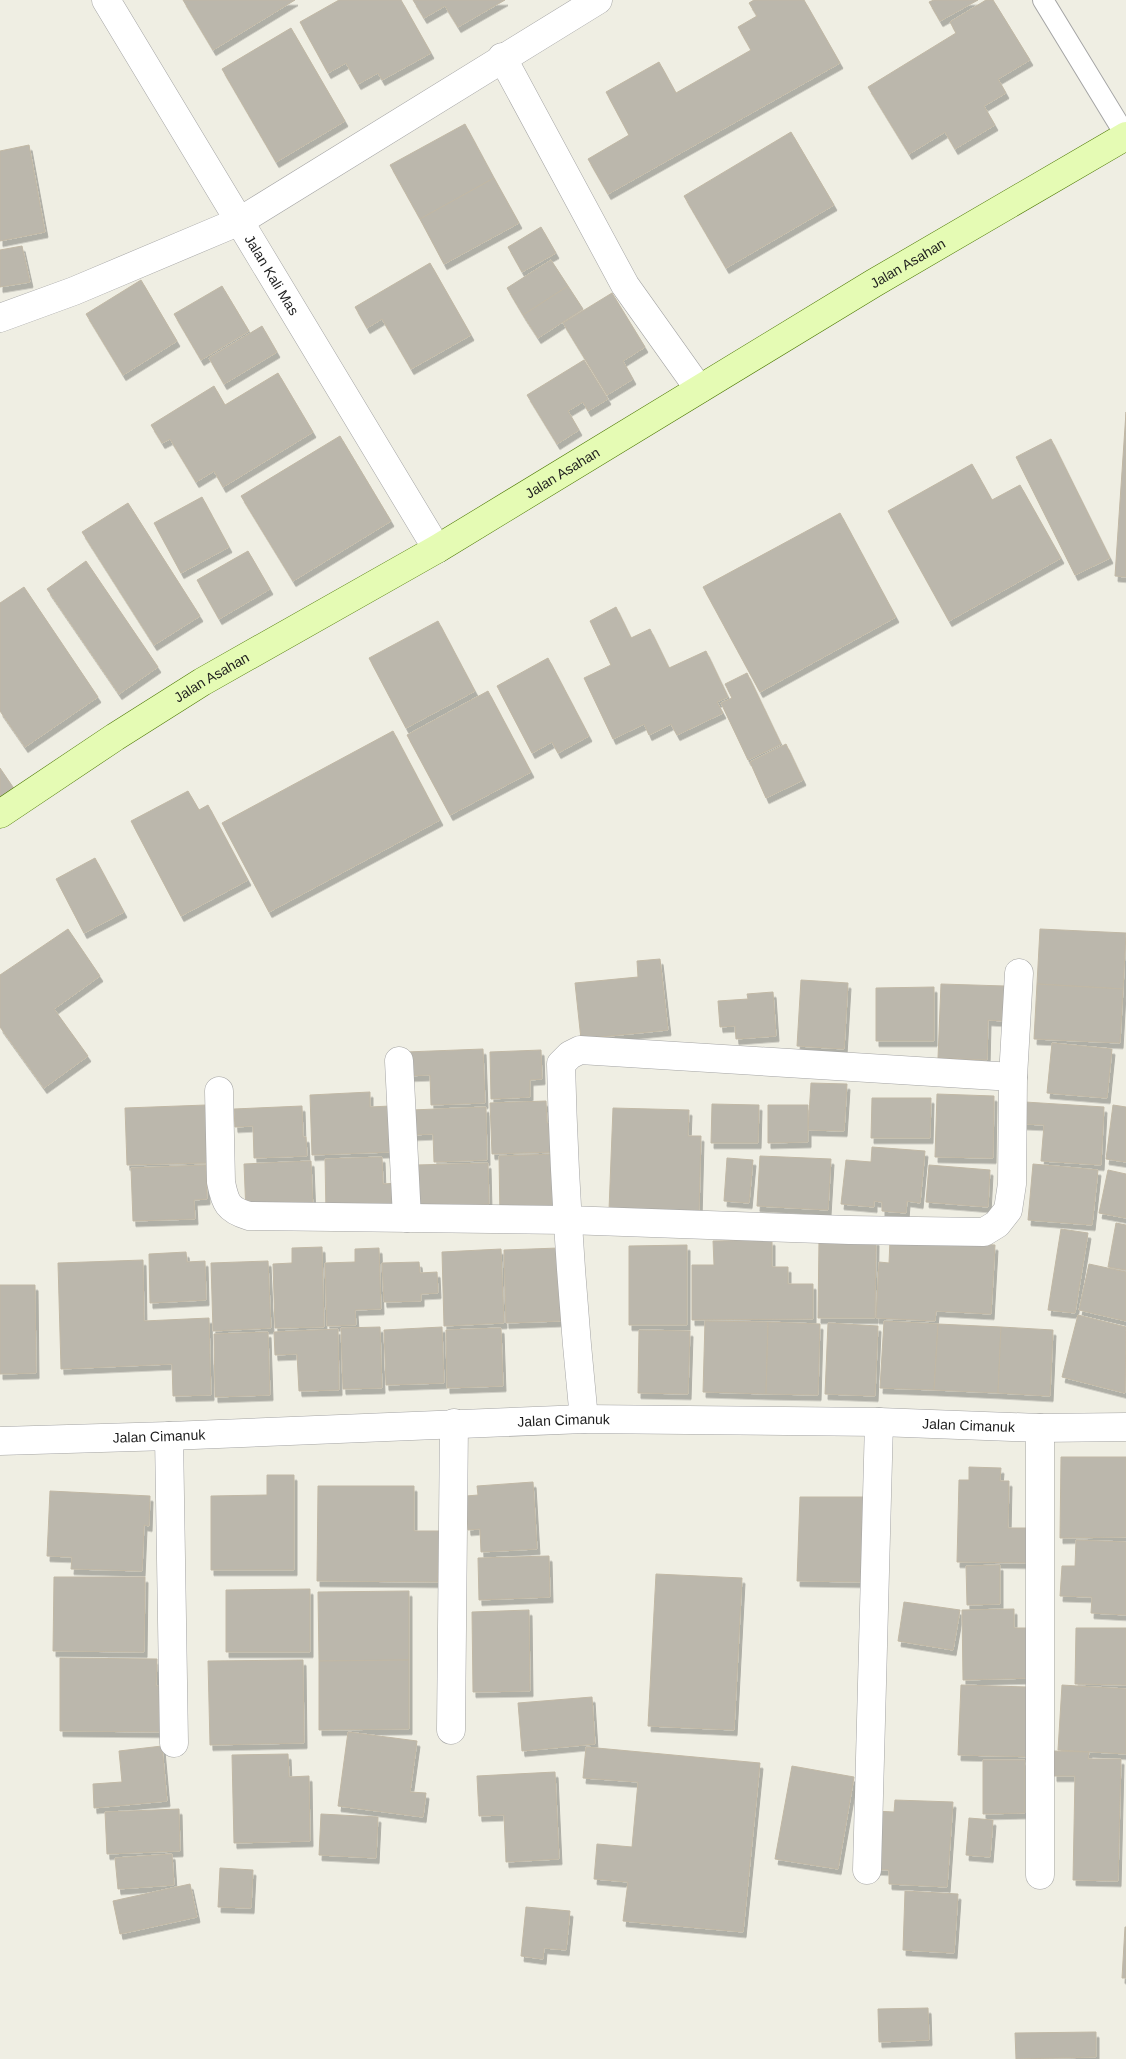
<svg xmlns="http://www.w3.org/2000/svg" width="1126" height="2059" font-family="Arial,sans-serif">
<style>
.building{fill:#bbb7ac;stroke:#c1b8a5;filter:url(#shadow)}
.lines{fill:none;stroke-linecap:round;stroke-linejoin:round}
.lane-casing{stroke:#a4a4a4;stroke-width:22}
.street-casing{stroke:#a4a4a4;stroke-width:29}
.secondary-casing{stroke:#4c7702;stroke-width:29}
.lane{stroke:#fff;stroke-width:20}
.street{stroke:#fff;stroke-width:28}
.secondary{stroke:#e5fbb4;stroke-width:28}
.labels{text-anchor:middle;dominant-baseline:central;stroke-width:4;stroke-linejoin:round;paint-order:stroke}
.street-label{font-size:14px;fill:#1d1d1d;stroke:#fff}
</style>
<defs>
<filter id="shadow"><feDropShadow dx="3" dy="5.5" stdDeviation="0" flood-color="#0004"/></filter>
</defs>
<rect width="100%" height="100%" fill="#efeee3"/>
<!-- building -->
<g class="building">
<polygon points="183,0 295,0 213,50"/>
<polygon points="339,0 401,0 431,53 382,80 378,73 358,84 346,63 328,73 300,22"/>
<polygon points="413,0 505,0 458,27 445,6 424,18"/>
<polygon points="754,0 804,0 840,63 608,194 588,159 629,135 606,92 659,62 676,93 751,50 738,27 757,16 749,3"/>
<polygon points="934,0 978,0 940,21 929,2"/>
<polygon points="986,0 993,0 1030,60 998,79 1006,93 984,106 995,125 955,149 945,132 909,154 868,87 956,33 950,22"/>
<polygon points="291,28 345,121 276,162 222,69"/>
<polygon points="465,124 494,178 420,219 390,165"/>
<polygon points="791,132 834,205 726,268 684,196"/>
<polygon points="29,145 45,232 0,241 0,151"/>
<polygon points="494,178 519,223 444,264 420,219"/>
<polygon points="541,227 556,253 522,272 508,247"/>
<polygon points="22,246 30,282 0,287 0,250"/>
<polygon points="551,260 568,286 523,315 507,288"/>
<polygon points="430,263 471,335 411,369 382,319 367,328 355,307"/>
<polygon points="141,280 177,341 123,375 86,314"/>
<polygon points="222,286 249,331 201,360 174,314"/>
<polygon points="568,286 583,309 538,338 523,315"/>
<polygon points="612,293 645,347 623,361 633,379 607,395 563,323"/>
<polygon points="262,326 277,352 224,384 209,358"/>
<polygon points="584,360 608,399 588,411 583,402 568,411 579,430 557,444 527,395"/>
<polygon points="278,373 313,432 223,487 214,471 196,482 170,439 162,443 151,425 214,386 225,405"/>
<polygon points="1126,412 1126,577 1115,576"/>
<polygon points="340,436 391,521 293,581 241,496"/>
<polygon points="1051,439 1110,558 1075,575 1016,457"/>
<polygon points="972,464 992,500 1020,485 1061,558 949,621 888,511"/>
<polygon points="202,497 229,547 181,573 154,523"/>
<polygon points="128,503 200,616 154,645 82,532"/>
<polygon points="840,513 896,617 760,692 703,587"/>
<polygon points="248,551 270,589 219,619 197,580"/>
<polygon points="86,561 158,667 119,694 47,589"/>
<polygon points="24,587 98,697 25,747 0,711 0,603"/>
<polygon points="616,607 631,638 650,629 669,668 706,651 728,697 717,702 723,713 677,735 671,724 649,735 644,724 613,739 584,678 611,665 590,621"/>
<polygon points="438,621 475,691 406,728 369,658"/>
<polygon points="548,658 589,736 558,753 552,742 532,753 497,686"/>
<polygon points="747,673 781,744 748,760 721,703 732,698 725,684"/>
<polygon points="488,691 531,772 450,815 407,735"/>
<polygon points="393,731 440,820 269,912 222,823"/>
<polygon points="786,744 803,780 766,798 750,762"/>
<polygon points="0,768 15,790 0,799"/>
<polygon points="188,791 199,810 208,805 248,880 181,916 131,821"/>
<polygon points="95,858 124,912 84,933 56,879"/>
<polygon points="68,929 100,976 54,1009 88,1056 44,1088 0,1027 0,975"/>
<polygon points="1040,929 1126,933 1123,989 1037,984"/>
<polygon points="660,959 668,1030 581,1039 575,983 638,977 637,961"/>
<polygon points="801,980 848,983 844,1049 797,1046"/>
<polygon points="941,984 1005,986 1004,1021 988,1020 987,1060 938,1058"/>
<polygon points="1037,984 1123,989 1120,1043 1034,1039"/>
<polygon points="934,987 934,1041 876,1041 876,988"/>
<polygon points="773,992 776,1036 736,1039 735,1026 720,1027 718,1001 748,999 747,994"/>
<polygon points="1052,1043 1112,1049 1107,1098 1047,1093"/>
<polygon points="483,1049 485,1103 431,1105 430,1075 406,1076 406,1052"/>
<polygon points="541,1050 542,1079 530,1080 530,1097 491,1099 490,1052"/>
<polygon points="811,1083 847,1084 844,1131 808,1130"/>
<polygon points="370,1092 370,1107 390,1106 391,1152 312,1155 310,1095"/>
<polygon points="937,1094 994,1096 993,1158 935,1157"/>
<polygon points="872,1098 931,1098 930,1138 871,1138"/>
<polygon points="546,1101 547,1123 555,1123 555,1152 492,1154 490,1103"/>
<polygon points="1025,1102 1104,1107 1101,1165 1041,1161 1044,1125 1023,1124"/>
<polygon points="712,1104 759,1105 758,1143 711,1143"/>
<polygon points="206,1105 207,1163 127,1165 125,1108"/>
<polygon points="768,1105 808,1105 808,1142 768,1143"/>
<polygon points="1113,1105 1126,1107 1126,1162 1106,1159"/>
<polygon points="302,1106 303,1137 306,1137 307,1156 254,1158 253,1126 235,1127 234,1109"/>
<polygon points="486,1107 487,1160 434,1162 433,1134 412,1135 411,1110"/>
<polygon points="613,1108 689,1110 688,1136 701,1136 699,1213 609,1210"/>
<polygon points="872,1147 925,1151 920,1203 907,1201 906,1213 882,1211 882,1202 874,1201 874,1207 841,1204 846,1160 871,1162"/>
<polygon points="556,1154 558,1207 500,1219 499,1156"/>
<polygon points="760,1156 831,1159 828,1210 757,1206"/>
<polygon points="382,1157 383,1184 398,1183 399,1211 326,1214 325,1159"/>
<polygon points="727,1158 753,1160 749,1203 724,1201"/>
<polygon points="311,1161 313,1211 246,1213 244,1164"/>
<polygon points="488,1163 489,1204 452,1206 417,1217 416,1165"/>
<polygon points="1033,1164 1098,1170 1092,1225 1028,1220"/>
<polygon points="206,1165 207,1199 194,1200 195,1219 133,1221 131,1168"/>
<polygon points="929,1165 990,1170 988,1207 926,1202"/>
<polygon points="1108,1170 1126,1174 1126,1218 1099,1213"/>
<polygon points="1116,1223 1126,1225 1126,1270 1108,1267"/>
<polygon points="1061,1229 1088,1233 1075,1313 1048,1310"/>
<polygon points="819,1239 876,1240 875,1318 818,1318"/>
<polygon points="772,1240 772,1267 788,1267 788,1284 813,1284 813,1319 692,1320 692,1265 714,1265 713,1241"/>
<polygon points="890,1240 995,1245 991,1314 936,1311 935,1321 876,1318 879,1262 889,1263"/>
<polygon points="687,1245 687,1325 629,1325 629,1246"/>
<polygon points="322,1247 324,1327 275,1328 273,1264 292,1263 292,1248"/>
<polygon points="379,1248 381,1309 355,1310 356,1325 327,1326 325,1263 355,1262 355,1249"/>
<polygon points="558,1248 561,1321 506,1323 504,1250"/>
<polygon points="501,1249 504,1323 444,1326 442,1252"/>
<polygon points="186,1252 187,1262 205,1261 206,1300 150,1303 149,1254"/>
<polygon points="143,1260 144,1321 209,1318 211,1395 173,1396 172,1364 61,1369 58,1263"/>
<polygon points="268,1261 271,1328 213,1331 211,1263"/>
<polygon points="419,1262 420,1273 437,1272 438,1293 421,1294 421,1301 384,1302 382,1263"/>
<polygon points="1089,1264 1126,1272 1126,1321 1079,1310"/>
<polygon points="0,1285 35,1285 36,1373 0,1374"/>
<polygon points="1078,1315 1126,1327 1125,1393 1062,1377"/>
<polygon points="705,1321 768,1322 766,1394 703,1392"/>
<polygon points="884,1321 938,1324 934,1390 880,1388"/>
<polygon points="768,1322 820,1324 818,1395 766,1394"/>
<polygon points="828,1323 878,1326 875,1396 825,1394"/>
<polygon points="938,1324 1001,1327 998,1393 934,1390"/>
<polygon points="380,1327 382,1388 343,1389 341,1328"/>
<polygon points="442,1327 444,1383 386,1385 384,1330"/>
<polygon points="1001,1327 1053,1330 1050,1396 998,1393"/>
<polygon points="501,1328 503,1386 447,1388 446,1330"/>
<polygon points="338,1329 339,1390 299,1391 297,1354 275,1355 274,1332"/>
<polygon points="639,1330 690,1331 688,1394 638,1393"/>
<polygon points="268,1332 270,1395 215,1397 214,1334"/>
<polygon points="1061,1457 1126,1457 1126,1537 1060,1538"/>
<polygon points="969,1467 1001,1468 1000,1481 1009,1481 1008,1528 1032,1528 1032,1563 957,1562 959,1480 969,1480"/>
<polygon points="267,1475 294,1475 294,1570 211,1570 211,1496 267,1495"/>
<polygon points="533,1482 537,1549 481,1552 480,1529 468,1530 466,1496 478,1495 477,1486"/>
<polygon points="318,1486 414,1486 414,1531 439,1531 438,1582 317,1581"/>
<polygon points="50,1491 150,1496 149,1526 144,1525 142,1571 71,1569 72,1557 47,1556"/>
<polygon points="800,1497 864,1497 861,1582 797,1581"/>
<polygon points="1076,1540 1126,1542 1126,1615 1091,1613 1092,1597 1060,1596 1062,1566 1075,1566"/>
<polygon points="549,1556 550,1597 479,1600 478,1558"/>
<polygon points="1000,1565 1000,1604 967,1605 966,1566"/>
<polygon points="656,1574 742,1578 734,1730 648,1726"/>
<polygon points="54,1577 145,1577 144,1652 53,1651"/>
<polygon points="310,1589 310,1652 226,1652 226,1590"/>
<polygon points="409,1591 409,1660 319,1661 318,1592"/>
<polygon points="904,1602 960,1610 953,1650 898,1641"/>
<polygon points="1014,1609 1014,1628 1033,1628 1034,1678 963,1680 962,1610"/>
<polygon points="529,1610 530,1691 473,1692 472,1612"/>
<polygon points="1076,1628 1126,1628 1126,1685 1075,1684"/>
<polygon points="60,1658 157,1659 156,1686 169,1685 168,1732 60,1731"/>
<polygon points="303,1660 304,1743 210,1745 208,1661"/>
<polygon points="409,1660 409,1729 319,1730 319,1661"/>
<polygon points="961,1685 1027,1687 1026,1723 1038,1724 1037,1757 958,1755"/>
<polygon points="1062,1685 1126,1689 1126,1754 1058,1750"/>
<polygon points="592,1697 595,1744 522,1751 518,1703"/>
<polygon points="348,1732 417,1741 410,1792 426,1793 423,1817 338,1806"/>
<polygon points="162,1746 167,1801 94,1808 93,1784 122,1782 119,1751"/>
<polygon points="586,1747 760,1763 743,1932 623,1921 628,1882 594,1879 597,1844 632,1847 638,1782 583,1778"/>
<polygon points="1054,1751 1089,1752 1088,1759 1121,1759 1118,1881 1073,1880 1075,1776 1054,1776"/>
<polygon points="288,1754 289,1777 309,1776 310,1841 234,1843 232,1755"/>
<polygon points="983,1760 1025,1760 1025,1813 983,1814"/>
<polygon points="792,1766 854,1777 838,1869 775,1859"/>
<polygon points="555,1772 559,1859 506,1862 504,1815 479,1816 477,1776"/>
<polygon points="895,1800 953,1802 947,1887 889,1884 889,1870 872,1869 875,1811 894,1812"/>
<polygon points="179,1809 180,1851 107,1854 105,1812"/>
<polygon points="321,1814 378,1817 376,1858 319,1855"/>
<polygon points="969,1818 993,1820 990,1857 966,1855"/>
<polygon points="172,1854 174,1885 118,1889 115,1858"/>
<polygon points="220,1868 253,1870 251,1908 218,1907"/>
<polygon points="190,1884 197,1917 120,1934 113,1901"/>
<polygon points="905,1891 958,1894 954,1953 903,1950"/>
<polygon points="526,1907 570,1911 566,1950 544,1948 543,1959 521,1956"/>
<polygon points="1125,1927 1126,1927 1126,1978 1122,1978"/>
<polygon points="928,2008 929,2040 879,2042 878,2009"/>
<polygon points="1096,2032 1096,2057 1016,2059 1015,2033"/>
</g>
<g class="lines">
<defs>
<polyline id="lane" points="1043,0 1126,136"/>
<g id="street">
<path id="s1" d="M106,0L437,549"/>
<polyline points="502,57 625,285 699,389"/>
<polyline points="0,318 74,291 240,221 598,0"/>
<polyline points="399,1061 407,1218"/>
<path d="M219,1091L221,1182C225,1203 228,1210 249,1216L567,1220L849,1230L984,1232L997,1224L1008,1210L1012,1184L1013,1077L1019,973"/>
<path d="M584,1419C572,1301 564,1183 561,1064L570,1055L580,1050L1013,1077"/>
<polyline points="169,1436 174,1743"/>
<path id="s2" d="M0,1441L169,1436L584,1419L879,1422L1040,1428L1126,1427"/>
<polyline points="451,1730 454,1423"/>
<polyline points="867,1870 879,1422"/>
<polyline points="1040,1875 1040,1428"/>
</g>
<g id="secondary">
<path id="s3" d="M0,814L115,737L202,682L437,549L874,283L1126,136"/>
</g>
</defs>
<!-- lane casing -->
<use href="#lane" class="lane-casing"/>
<!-- street casing -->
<use href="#street" class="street-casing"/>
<!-- secondary casing -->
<use href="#secondary" class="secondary-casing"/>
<!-- lane -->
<use href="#lane" class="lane"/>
<!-- street -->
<use href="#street" class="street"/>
<!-- secondary -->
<use href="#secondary" class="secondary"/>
</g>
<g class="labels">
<!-- street labels -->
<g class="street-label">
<text stroke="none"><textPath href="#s3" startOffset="1062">Jalan Asahan</textPath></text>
<text stroke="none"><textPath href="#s1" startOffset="321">Jalan Kali Mas</textPath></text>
<text stroke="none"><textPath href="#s3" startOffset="658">Jalan Asahan</textPath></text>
<text stroke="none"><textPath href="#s3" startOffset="252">Jalan Asahan</textPath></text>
<text stroke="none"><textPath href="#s2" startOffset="564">Jalan Cimanuk</textPath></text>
<text stroke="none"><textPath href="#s2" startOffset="969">Jalan Cimanuk</textPath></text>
<text stroke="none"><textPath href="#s2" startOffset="159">Jalan Cimanuk</textPath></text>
</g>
</g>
</svg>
